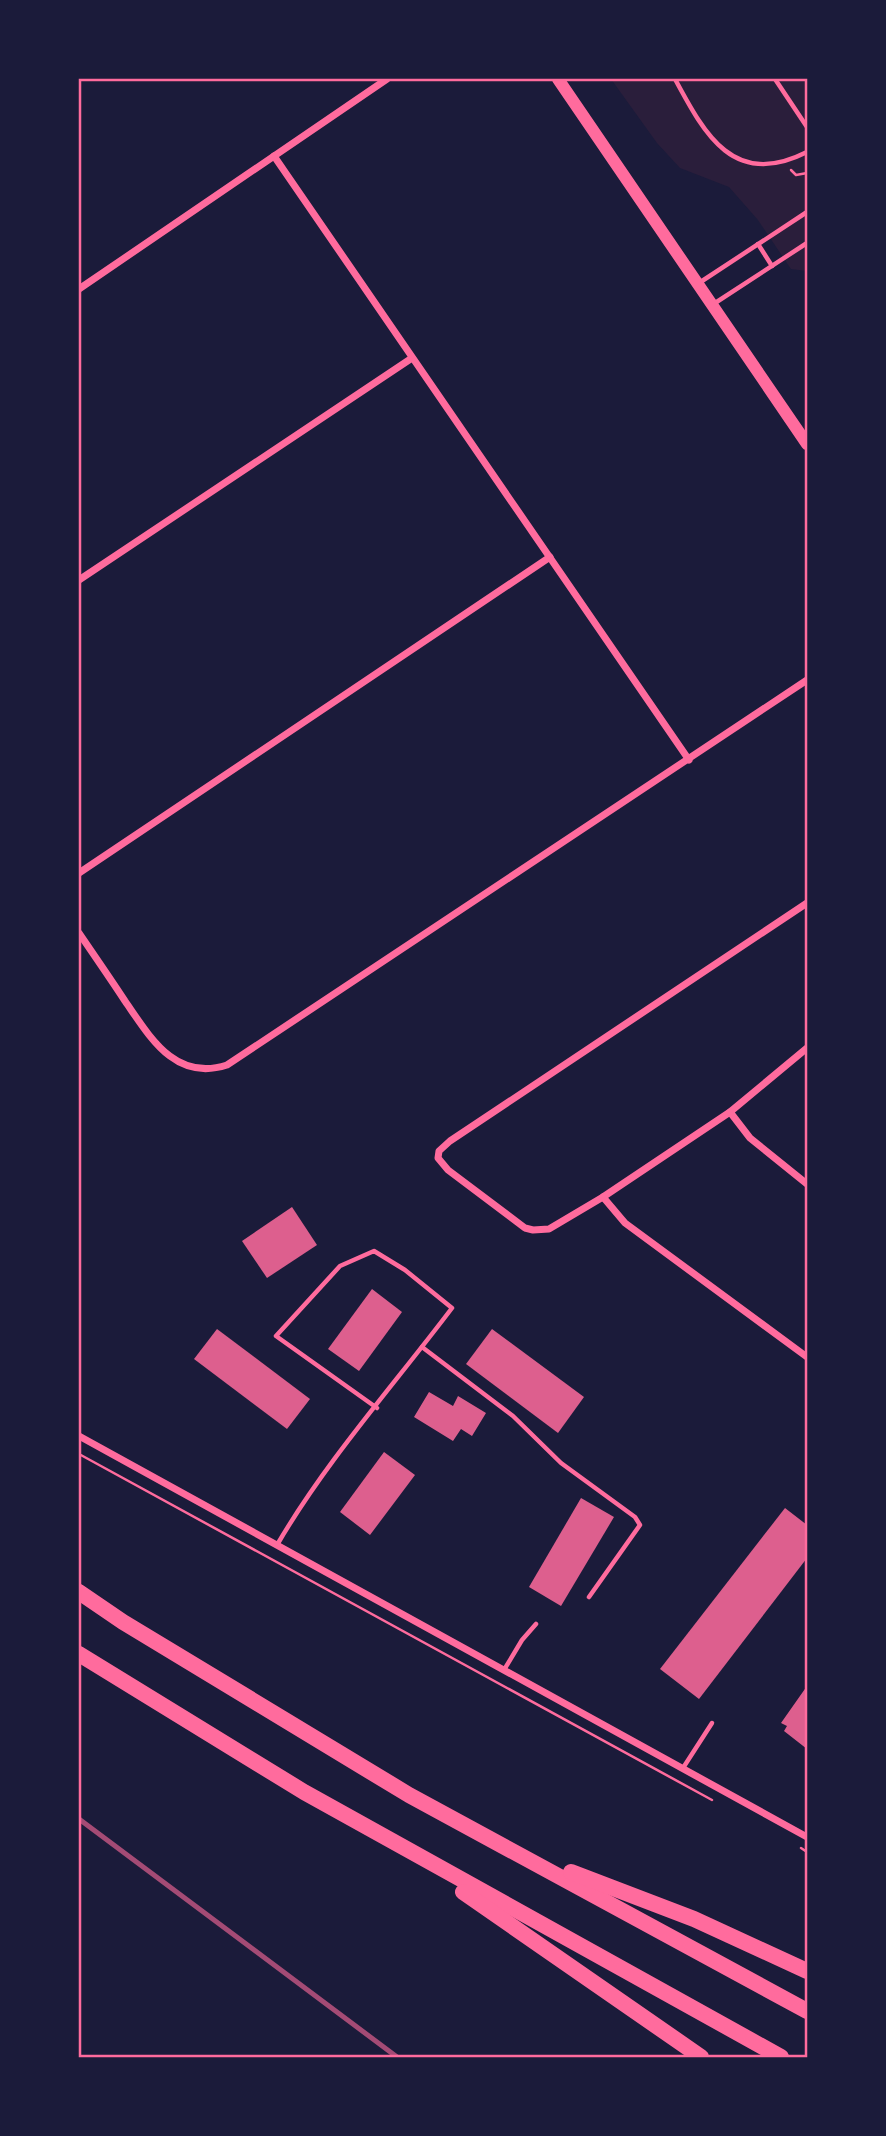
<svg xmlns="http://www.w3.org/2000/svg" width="886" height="2136" font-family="Raleway,sans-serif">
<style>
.green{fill:#2a1e3b}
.building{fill:#dd5f8e}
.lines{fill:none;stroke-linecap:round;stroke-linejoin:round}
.path{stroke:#ff6b9d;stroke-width:2.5}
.service{stroke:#ff6b9d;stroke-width:4.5}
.minor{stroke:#ff6b9d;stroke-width:7}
.secondary{stroke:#ff6b9d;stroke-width:12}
.motorway{stroke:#ff6b9d;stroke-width:16}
.rail{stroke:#a44b75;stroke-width:5}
.neatline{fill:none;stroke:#ff6b9d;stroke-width:2.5}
</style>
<rect width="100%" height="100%" fill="#1b1b3a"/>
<!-- green -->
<polygon class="green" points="611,79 807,79 807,271 791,269 758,220 729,187 680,168 657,143"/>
<!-- building -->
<g class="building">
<polygon points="292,1207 317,1245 267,1278 242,1241"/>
<polygon points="372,1289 402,1312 359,1371 328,1349"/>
<polygon points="217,1329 310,1399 287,1429 194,1359"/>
<polygon points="492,1329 584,1397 558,1433 466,1364"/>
<polygon points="429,1392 453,1406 458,1396 486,1413 472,1436 461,1429 453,1441 414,1417"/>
<polygon points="384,1452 415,1475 370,1535 340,1512"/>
<polygon points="581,1498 614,1517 561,1606 529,1587"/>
<polygon points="785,1508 807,1525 807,1558 699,1699 660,1669"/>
<polygon points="807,1686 807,1749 784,1731 787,1726 781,1723"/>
</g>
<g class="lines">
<!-- path -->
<g class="path">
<polyline points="791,170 796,175 807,173"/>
<polyline points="79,1454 712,1800"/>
<polyline points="801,1848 807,1852"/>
</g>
<!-- service -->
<g class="service">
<path d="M675,79C705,135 734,189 807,152"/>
<polyline points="775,79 807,127"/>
<polyline points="758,244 772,266"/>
<polyline points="699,283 807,212"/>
<polyline points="712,305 807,243"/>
<polyline points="422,1347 513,1416 561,1463 635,1517 640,1525 589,1597"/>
<path d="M277,1545C326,1461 393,1386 452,1308L405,1270L374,1251L340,1266L276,1336L377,1408"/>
<polyline points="504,1670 522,1640 536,1624"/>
<polyline points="683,1768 712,1723"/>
</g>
<!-- minor -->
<g class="minor">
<polyline points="274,156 689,760"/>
<polyline points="79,289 387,79"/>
<polyline points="79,580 412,358"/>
<polyline points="79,873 550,557"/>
<polyline points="807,903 450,1141 439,1151 438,1158 448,1170 525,1228 533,1230 549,1229 603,1197 730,1112 807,1048"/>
<path d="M79,933C94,955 110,978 125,1001C150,1037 175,1082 227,1065L807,680"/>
<polyline points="730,1112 750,1138 807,1184"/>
<polyline points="603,1197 625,1223 807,1357"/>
<polyline points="79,1436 807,1837"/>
</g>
<!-- secondary -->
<polyline class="secondary" points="558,79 807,444"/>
<!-- motorway -->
<g class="motorway">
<polyline points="79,1592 123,1622 409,1795 807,2011"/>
<polyline points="79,1654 304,1792 781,2057"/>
<polyline points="571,1872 694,1919 807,1971"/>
<polyline points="463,1892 701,2057"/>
</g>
<!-- rail -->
<polyline class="rail" points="79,1819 397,2057"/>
</g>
<!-- border -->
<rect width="886" height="2136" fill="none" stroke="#1b1b3a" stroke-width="161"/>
<rect x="80" y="80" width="726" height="1976" class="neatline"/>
</svg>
